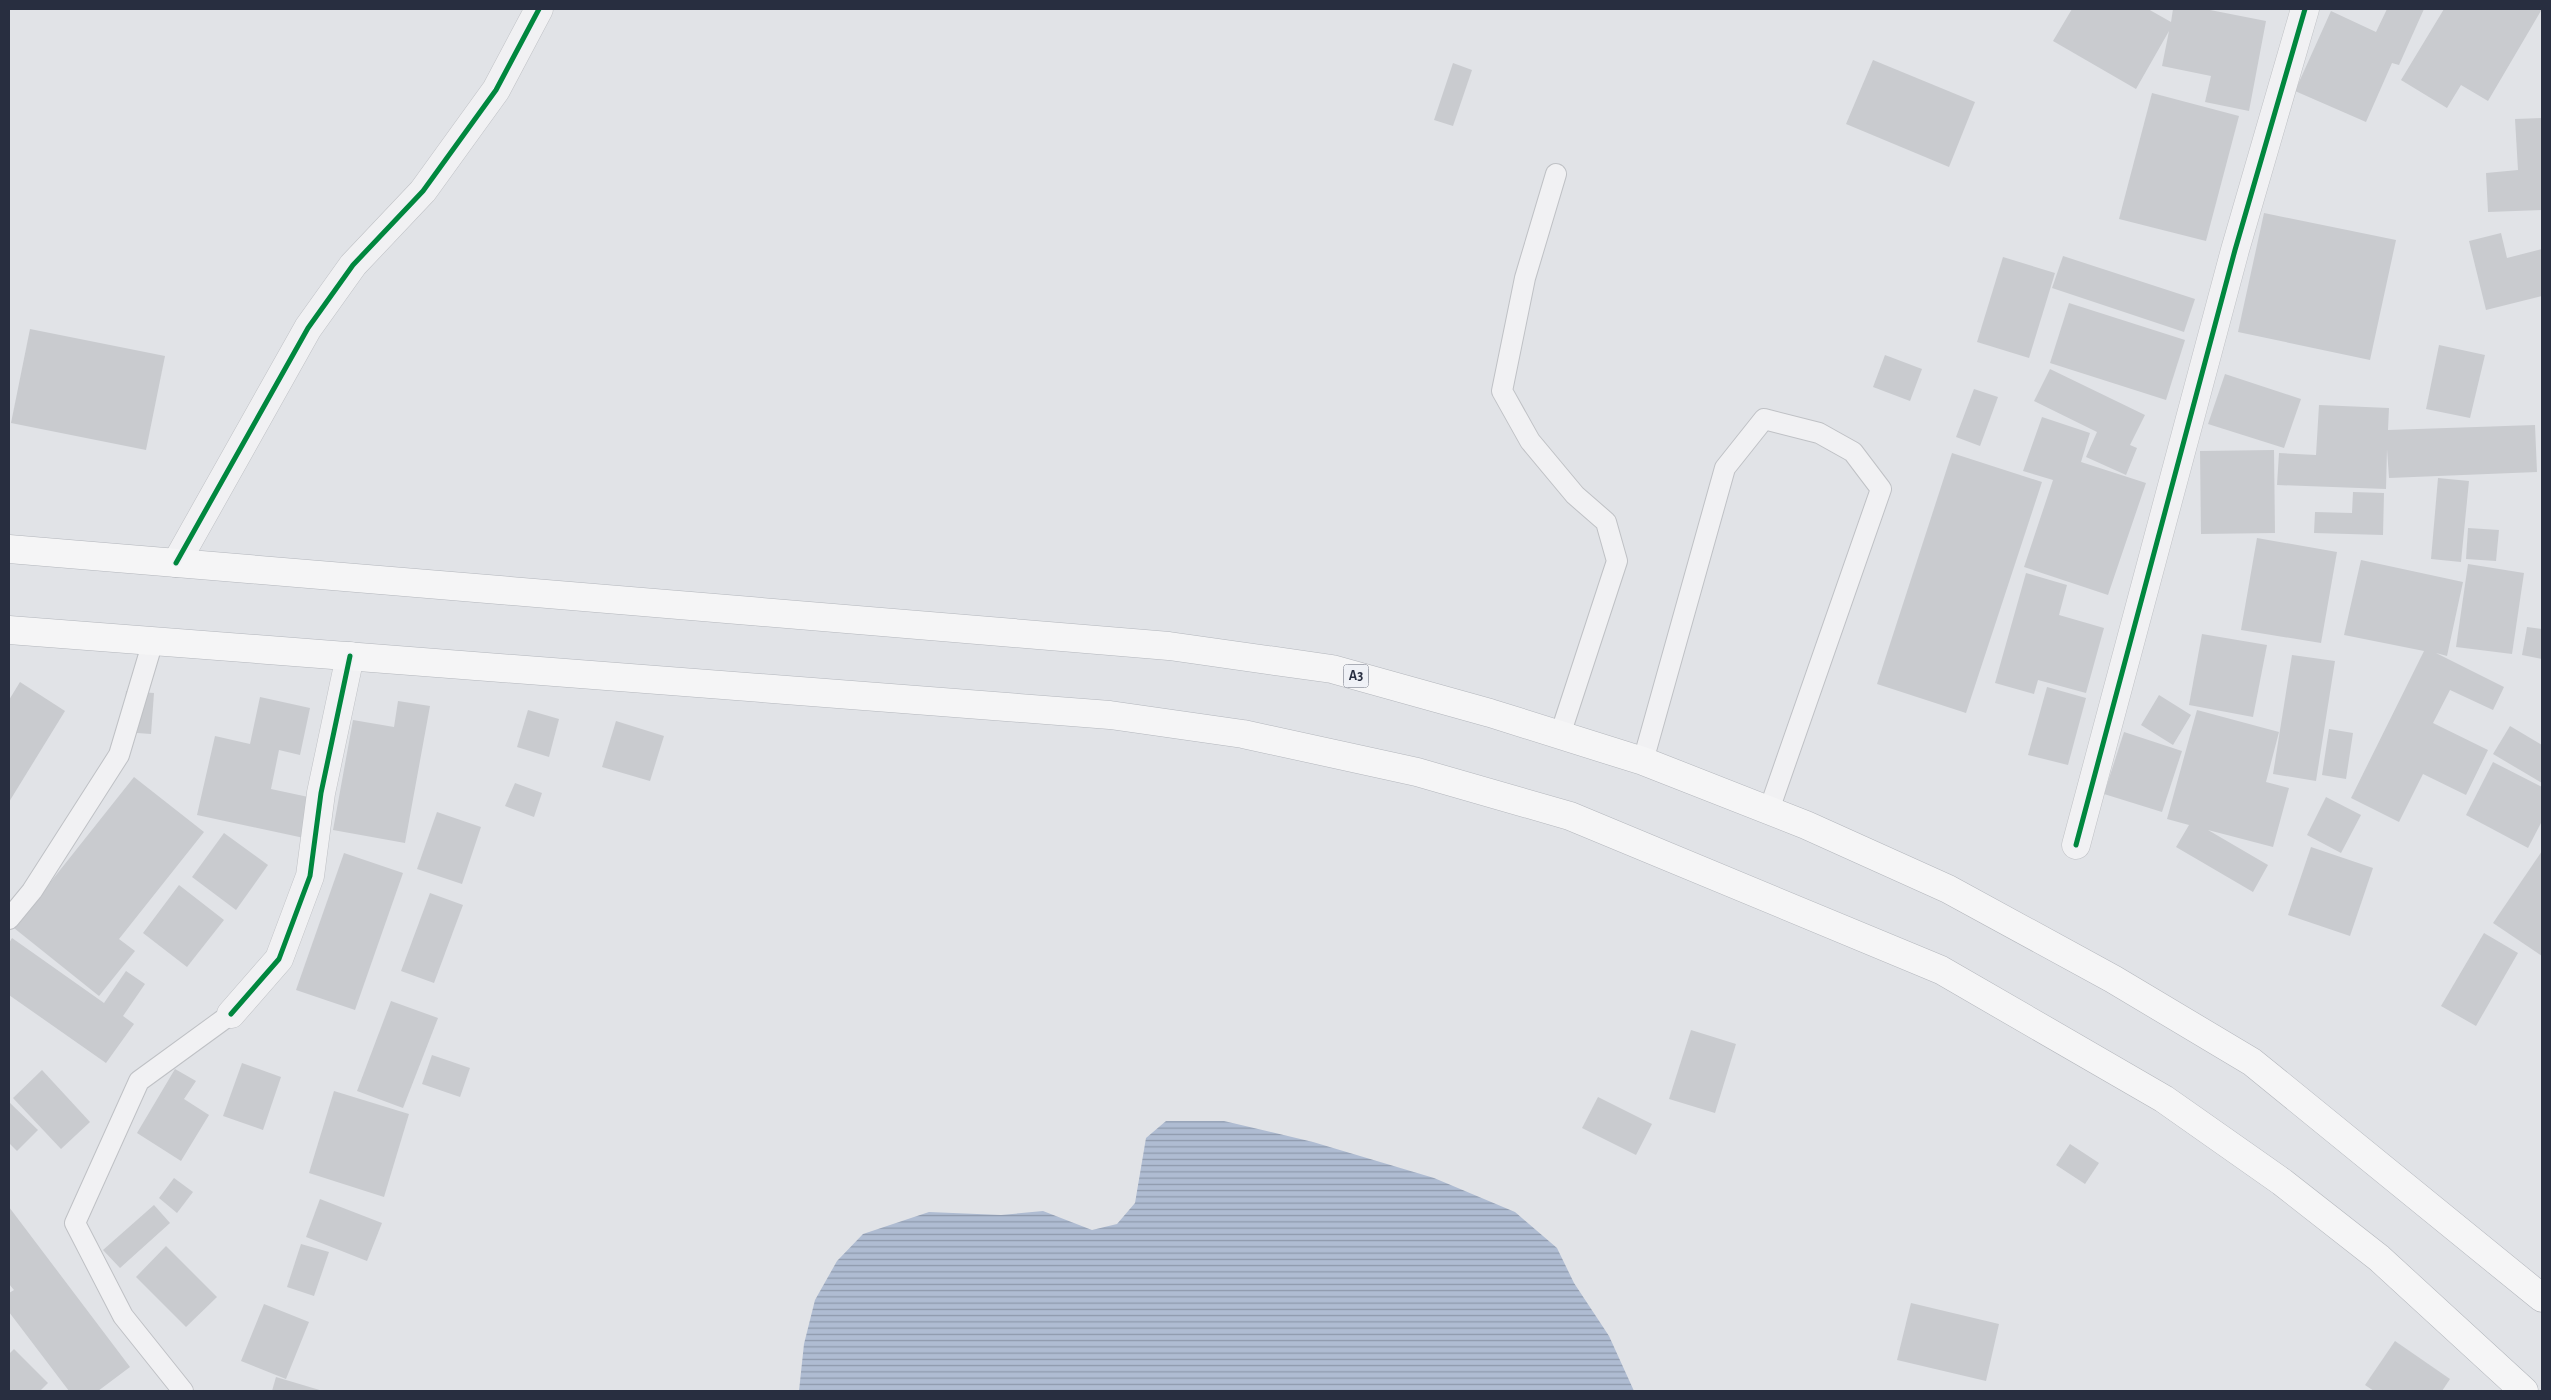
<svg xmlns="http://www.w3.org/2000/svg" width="2551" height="1400" font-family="'Alegreya Sans',sans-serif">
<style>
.water{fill:url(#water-rules)}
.building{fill:#c9cbcf}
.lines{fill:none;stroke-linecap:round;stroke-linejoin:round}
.service-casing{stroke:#bfc1c5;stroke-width:22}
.minor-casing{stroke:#bfc1c5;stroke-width:29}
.trunk-casing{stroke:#b3b6bc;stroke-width:29}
.service{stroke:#f1f1f3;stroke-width:20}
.minor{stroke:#f1f1f3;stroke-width:28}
.trunk{stroke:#f5f5f6;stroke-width:28}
.cycleway-casing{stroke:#eff1f6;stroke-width:8}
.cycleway{stroke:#00873e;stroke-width:5}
.labels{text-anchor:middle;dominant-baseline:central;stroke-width:4;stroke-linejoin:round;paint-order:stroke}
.shield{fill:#eff1f6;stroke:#646877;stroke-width:1}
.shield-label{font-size:14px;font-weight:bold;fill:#282e40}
</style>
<defs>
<pattern id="water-rules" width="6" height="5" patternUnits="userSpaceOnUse" patternTransform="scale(1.25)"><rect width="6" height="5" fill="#afbcd2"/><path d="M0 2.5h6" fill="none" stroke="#8e99ac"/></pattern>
</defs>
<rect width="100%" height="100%" fill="#e1e3e7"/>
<!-- water -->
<polygon class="water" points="1166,1121 1224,1121 1313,1142 1434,1178 1515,1212 1557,1248 1574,1283 1609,1336 1634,1391 799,1391 804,1344 815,1300 837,1261 863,1234 929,1212 1001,1215 1043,1211 1092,1230 1117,1224 1135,1203 1146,1138"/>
<!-- building -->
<g class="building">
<polygon points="2072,9 2148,9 2171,22 2173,9 2205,9 2266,21 2249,111 2205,102 2211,76 2162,66 2169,31 2136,89 2053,41"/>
<polygon points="2387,9 2424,9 2399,65 2392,63 2366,122 2295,91 2331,11 2376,32"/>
<polygon points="2444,9 2542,9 2488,101 2461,85 2447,108 2401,80"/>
<polygon points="1873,60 1975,102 1949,167 1846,124"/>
<polygon points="1453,63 1472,70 1453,126 1434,120"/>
<polygon points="2152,93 2239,116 2206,241 2119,219"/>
<polygon points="2542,118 2542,210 2488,212 2486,173 2518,170 2515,119"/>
<polygon points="2264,213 2396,240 2370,360 2238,332"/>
<polygon points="2501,233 2507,258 2542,249 2542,296 2486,310 2469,241"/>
<polygon points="2063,256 2195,299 2184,332 2052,288"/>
<polygon points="2003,257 2055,273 2029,358 1977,342"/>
<polygon points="2069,303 2185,340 2166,400 2050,363"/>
<polygon points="30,329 165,356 146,450 11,423"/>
<polygon points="2439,345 2485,355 2470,418 2426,409"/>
<polygon points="1885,355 1922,369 1910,401 1873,387"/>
<polygon points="2050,369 2145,415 2130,445 2137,448 2126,475 2086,457 2097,432 2034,401"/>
<polygon points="2225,374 2301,399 2284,448 2208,424"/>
<polygon points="1974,389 1998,397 1980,446 1956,437"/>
<polygon points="2319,405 2389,408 2388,430 2535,425 2537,472 2389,478 2387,449 2386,489 2277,485 2279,453 2316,455"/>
<polygon points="2042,417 2090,433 2081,462 2146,483 2108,595 2024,567 2053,480 2023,471"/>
<polygon points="2274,450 2275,533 2201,534 2200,451"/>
<polygon points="1952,453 2042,482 1966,713 1877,684"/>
<polygon points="2438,478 2469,481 2461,562 2431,559"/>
<polygon points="2353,492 2384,493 2383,535 2314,533 2315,512 2352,513"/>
<polygon points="2468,528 2499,530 2496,561 2466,559"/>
<polygon points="2257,538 2337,552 2321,643 2241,630"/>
<polygon points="2361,560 2463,582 2447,656 2436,653 2504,687 2493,710 2450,690 2433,723 2488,750 2466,795 2423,774 2399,822 2351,798 2424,651 2344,635"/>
<polygon points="2468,564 2524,573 2512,654 2456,647"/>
<polygon points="2026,573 2067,585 2059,615 2104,628 2086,693 2038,680 2034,694 1995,683"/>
<polygon points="2527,627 2542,629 2542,659 2522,655"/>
<polygon points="2202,634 2267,645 2253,717 2189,705"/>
<polygon points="2292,655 2335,661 2316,781 2273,774"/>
<polygon points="20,682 65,711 9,802 9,700"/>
<polygon points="2047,687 2086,698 2068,765 2028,755"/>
<polygon points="126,691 154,693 151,734 123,732"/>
<polygon points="2159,695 2191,715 2173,745 2141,725"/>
<polygon points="260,697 310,708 300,755 279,750 271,789 313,798 304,838 197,815 215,736 250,744"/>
<polygon points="398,701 430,706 405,843 333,830 353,720 394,727"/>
<polygon points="528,710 559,719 549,757 517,747"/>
<polygon points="2197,710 2279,732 2266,782 2289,788 2273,847 2208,830 2268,865 2253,892 2176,847 2189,825 2167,819"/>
<polygon points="616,721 664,736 650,781 602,767"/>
<polygon points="2510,726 2542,745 2542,783 2493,754"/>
<polygon points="2329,729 2353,733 2346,779 2322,775"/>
<polygon points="2124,732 2182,751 2162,812 2104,794"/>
<polygon points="2493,762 2542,787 2542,821 2528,848 2466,815"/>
<polygon points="134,777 204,832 119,939 135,951 99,996 14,928"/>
<polygon points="515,783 542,793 534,817 505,806"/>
<polygon points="2326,797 2361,815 2341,853 2307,835"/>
<polygon points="437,812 481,827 462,884 417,869"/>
<polygon points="224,833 268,865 236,910 192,877"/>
<polygon points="2311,847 2373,868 2350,936 2288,915"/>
<polygon points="2542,851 2542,956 2493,923"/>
<polygon points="344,853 403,873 355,1010 296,990"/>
<polygon points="179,885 224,920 187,967 143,933"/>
<polygon points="430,893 463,905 434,983 401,971"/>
<polygon points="2484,933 2518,953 2476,1026 2441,1006"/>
<polygon points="12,938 104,1003 126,971 145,984 123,1016 134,1024 106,1063 9,995 9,943"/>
<polygon points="391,1001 438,1018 403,1108 357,1091"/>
<polygon points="1691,1030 1736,1044 1715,1113 1669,1099"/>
<polygon points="432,1055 470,1068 460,1097 422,1084"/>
<polygon points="242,1063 281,1077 263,1130 223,1116"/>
<polygon points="175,1069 196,1081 184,1099 209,1115 181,1161 137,1133"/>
<polygon points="42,1070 90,1122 61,1149 13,1098"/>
<polygon points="334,1091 409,1114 384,1197 309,1173"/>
<polygon points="1598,1097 1652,1124 1636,1155 1582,1128"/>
<polygon points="9,1102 38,1130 17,1151 9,1143"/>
<polygon points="2070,1144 2099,1163 2085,1184 2056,1165"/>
<polygon points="174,1178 193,1192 177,1213 159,1198"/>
<polygon points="320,1199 382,1223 367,1261 306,1237"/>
<polygon points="154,1205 170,1223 120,1268 103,1250"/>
<polygon points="9,1207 130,1367 98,1391 69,1391 9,1312 9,1293 14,1290 9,1284"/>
<polygon points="301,1244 329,1252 314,1296 287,1287"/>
<polygon points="166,1246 217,1297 186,1327 136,1277"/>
<polygon points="1911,1303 1999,1324 1986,1381 1897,1360"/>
<polygon points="264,1304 309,1322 286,1379 241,1361"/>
<polygon points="2395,1341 2450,1379 2442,1391 2374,1391 2365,1385"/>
<polygon points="14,1349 48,1383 40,1391 9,1391 9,1354"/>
<polygon points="276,1377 323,1391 272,1391"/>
</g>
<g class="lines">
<defs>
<g id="service">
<polyline points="1556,174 1525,278 1502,391 1530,441 1575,495 1606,522 1617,561 1560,735"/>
<polyline points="1643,761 1725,468 1764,419 1819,433 1853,452 1881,489 1769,810"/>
<polyline points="9,919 32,891 119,755 153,641"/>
<polyline points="183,1391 123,1316 75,1223 139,1081 231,1014"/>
</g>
<g id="minor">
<polyline points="176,563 308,328 353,265 423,191 496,90 539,9"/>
<polyline points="2076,845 2235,250 2305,9"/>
<polyline points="231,1014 279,959 310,876 321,793 350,656"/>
</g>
<g id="trunk">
<polyline points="9,549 1169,646 1332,669 1490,713 1643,761 1806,825 1948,889 2113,979 2252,1062 2542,1298"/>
<polyline points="9,630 1110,715 1243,734 1417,772 1570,816 1941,970 2164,1099 2282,1182 2379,1258 2524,1391"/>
</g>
</defs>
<!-- service casing -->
<use href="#service" class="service-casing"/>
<!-- minor casing -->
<use href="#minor" class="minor-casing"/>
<!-- trunk casing -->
<use href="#trunk" class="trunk-casing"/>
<!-- service -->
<use href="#service" class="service"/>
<!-- minor -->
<use href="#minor" class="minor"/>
<!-- trunk -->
<use href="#trunk" class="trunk"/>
<defs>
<g id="cycleway">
<polyline points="176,563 308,328 353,265 423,191 496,90 539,9"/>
<polyline points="2076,845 2235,250 2305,9"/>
<polyline points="231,1014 279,959 310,876 321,793 350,656"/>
</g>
</defs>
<!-- cycleway casing -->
<use href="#cycleway" class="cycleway-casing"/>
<!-- cycleway -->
<use href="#cycleway" class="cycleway"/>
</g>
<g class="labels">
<!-- shield labels -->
<rect class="shield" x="1343.5" y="664.5" width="25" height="23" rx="4"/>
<g class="shield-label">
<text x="1356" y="676">A3</text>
</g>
</g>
<!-- border -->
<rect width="2551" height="1400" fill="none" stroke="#282e40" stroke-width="20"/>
</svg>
